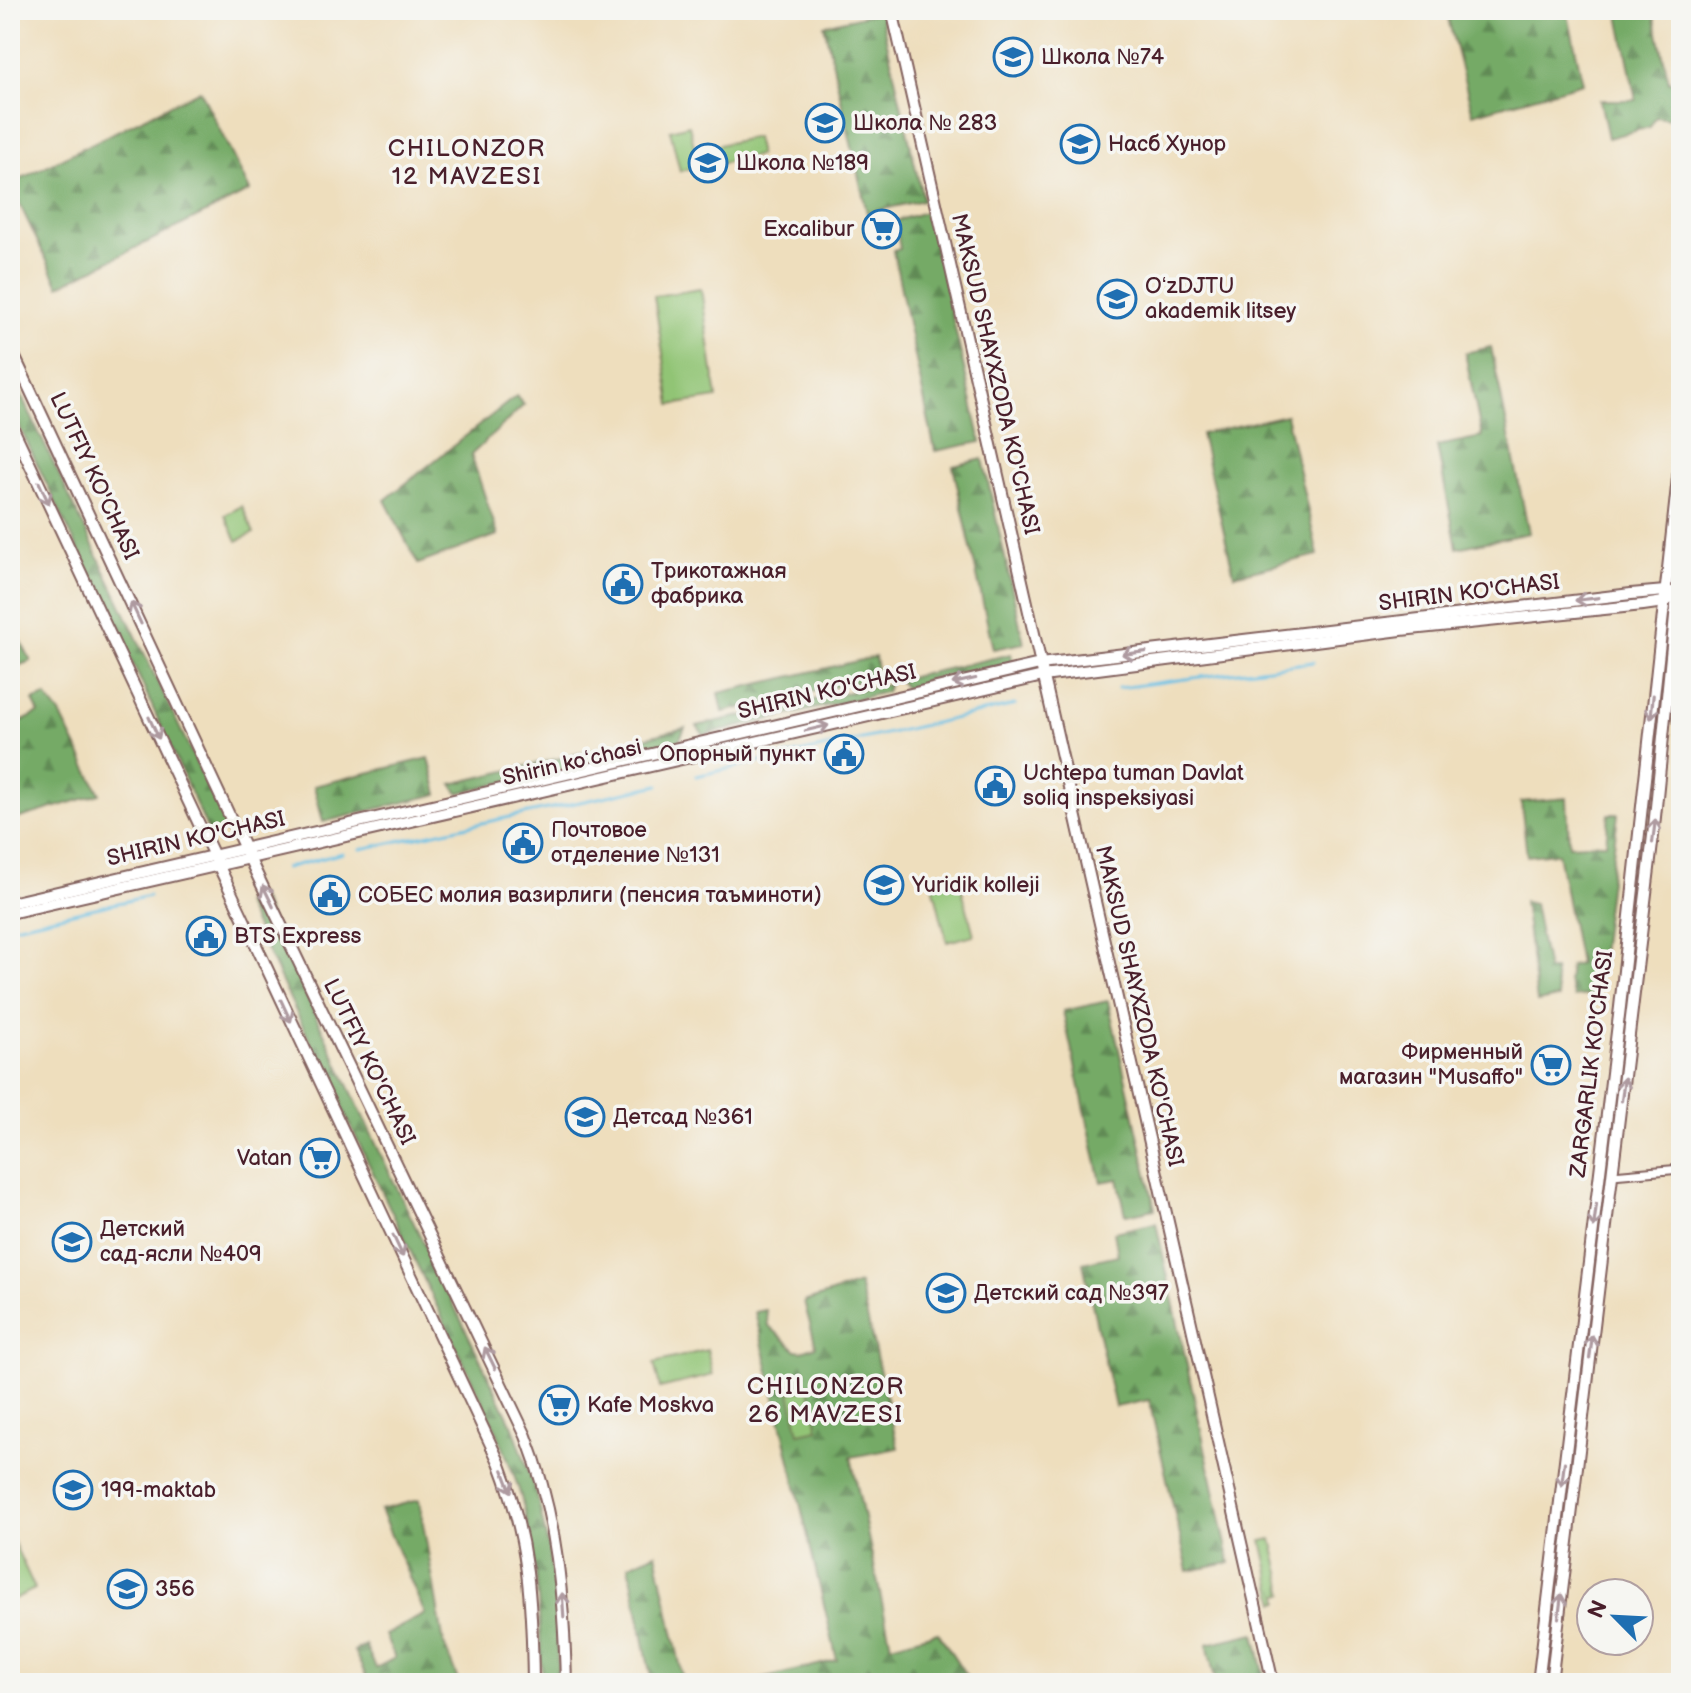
<svg xmlns="http://www.w3.org/2000/svg" width="1691" height="1693" font-family="'Balsamiq Sans',sans-serif">
<style>
.grass{fill:url(#grass-tufts);stroke:#6e7250;stroke-width:2}
.forest{fill:url(#forest-firs);stroke:#5f6448;stroke-width:2}
.pitch{fill:#91c474;stroke:#6e7250;stroke-width:2}
.lines{fill:none;stroke-linecap:round;stroke-linejoin:round}
.stream{stroke:#64bde2;stroke-width:3}
.street-casing{stroke:#83625e;stroke-width:11}
.secondary-casing{stroke:#83625e;stroke-width:14}
.street{stroke:#fff;stroke-width:7}
.secondary{stroke:#fff;stroke-width:10}
.oneway{stroke:#ae9aa0}
.labels{text-anchor:middle;dominant-baseline:central;stroke-width:7;stroke-linejoin:round;paint-order:stroke}
.poi-label{font-size:22px;fill:#4a1f2b;stroke:#f6f6f2;text-anchor:start}
.street-label{font-size:22px;fill:#4a1f2b;stroke:#f6f6f2}
.neighbourhood-label{font-size:24px;letter-spacing:2px;fill:#4a1f2b;stroke:#f6f6f2}
</style>
<defs>
<pattern id="grass-tufts" width="24" height="20" patternUnits="userSpaceOnUse" patternTransform="scale(2)"><rect width="24" height="20" fill="#91c474"/><path d="M3 7l-1-3M5 7V3M7 7l1-3M15 17l-1-3M17 17v-4M19 17l1-3" fill="none" stroke="#789f5f"/></pattern>
<pattern id="forest-firs" width="22" height="20" patternUnits="userSpaceOnUse" patternTransform="scale(2)"><rect width="22" height="20" fill="#74aa66"/><path d="M5 1l3.5 6h-7zM16 11l3.5 6h-7z" fill="#618a54"/></pattern>
</defs>
<rect width="100%" height="100%" fill="#f6f6f2"/>
<filter id="ink" filterUnits="userSpaceOnUse"><feTurbulence type="fractalNoise" baseFrequency=".0125" numOctaves="2"/><feDisplacementMap in="SourceGraphic" scale="16" xChannelSelector="R" yChannelSelector="G"/><feConvolveMatrix kernelMatrix="1 2 1 2 8 2 1 2 1" color-interpolation-filters="sRGB"/></filter>
<filter id="wash" filterUnits="userSpaceOnUse"><feTurbulence type="fractalNoise" baseFrequency=".006" numOctaves="4" result="noise"/><feDisplacementMap in="SourceGraphic" scale="32" xChannelSelector="R" yChannelSelector="G"/><feGaussianBlur stdDeviation="1.8" result="paint"/><feColorMatrix in="noise" values="0 0 0 0 0 0 0 0 0 0 0 0 0 0 0 0 0 1.4 0 .05"/><feComposite in="paint" operator="in"/></filter>
<g filter="url(#wash)">
<rect width="100%" height="100%" fill="#eedebd"/>
<!-- grass -->
<polygon class="grass" points="1272,1539 1285,1594 1279,1595 1280,1602 1276,1603 1262,1541"/>
<!-- forest -->
<g class="forest">
<polygon points="1466,10 1567,10 1583,83 1473,114 1447,15"/>
<polygon points="1618,10 1653,10 1669,82 1681,81 1681,120 1656,117 1650,127 1608,138 1600,100 1636,100"/>
<polygon points="880,12 923,200 867,213 824,25"/>
<polygon points="200,90 250,191 59,286 10,184"/>
<polygon points="928,211 981,442 935,451 893,251 900,249 895,221"/>
<polygon points="1491,347 1529,533 1457,548 1437,446 1482,437 1465,353"/>
<polygon points="10,372 227,827 209,833 139,677 10,407"/>
<polygon points="516,396 524,405 471,455 498,535 418,564 385,500"/>
<polygon points="1286,415 1318,555 1234,575 1201,434"/>
<polygon points="983,459 1024,643 993,649 953,466"/>
<polygon points="10,621 31,661 10,669"/>
<polygon points="1011,654 1013,663 927,679 916,686 905,688 898,680"/>
<polygon points="875,657 878,677 723,712 719,693"/>
<polygon points="889,683 886,692 704,735 697,726"/>
<polygon points="46,696 60,714 100,794 10,821 10,799 17,795 10,780 10,707 19,723 39,713 33,701"/>
<polygon points="685,728 679,741 458,793 452,784"/>
<polygon points="429,758 438,794 323,822 314,786"/>
<polygon points="1567,798 1569,845 1606,843 1609,814 1618,814 1596,994 1574,997 1568,982 1570,966 1579,964 1558,853 1527,856 1521,802"/>
<path d="M259,895L392,1178L513,1427L537,1495L548,1547L556,1600L558,1683H542C540,1620 538,1557 521,1497C515,1475 505,1453 497,1432L244,903Z"/>
<polygon points="1524,902 1534,904 1547,970 1554,970 1558,998 1537,1002"/>
<polygon points="1108,1001 1155,1209 1126,1215 1118,1179 1101,1182 1063,1011"/>
<polygon points="1156,1223 1230,1563 1188,1571 1149,1400 1115,1407 1083,1263 1118,1255 1114,1232"/>
<polygon points="859,1284 898,1448 851,1457 891,1645 938,1632 971,1683 747,1683 837,1660 755,1312 766,1310 768,1325 796,1350 802,1351 816,1346 804,1302"/>
<polygon points="419,1500 444,1644 459,1683 367,1683 369,1682 354,1651 365,1645 376,1668 395,1658 385,1635 425,1614 380,1510"/>
<polygon points="656,1553 684,1683 652,1683 629,1565"/>
<polygon points="1255,1633 1266,1683 1216,1683 1207,1644"/>
</g>
<!-- pitch -->
<g class="pitch">
<polygon points="689,125 699,166 680,171 670,130"/>
<polygon points="755,137 759,155 718,164 714,146"/>
<polygon points="701,289 717,398 671,405 654,296"/>
<polygon points="242,506 254,533 237,541 225,515"/>
<polygon points="959,878 974,935 947,942 933,885"/>
<polygon points="707,1350 713,1375 660,1388 654,1363"/>
<polygon points="809,1388 818,1429 799,1433 790,1392"/>
<polygon points="12,1539 35,1589 12,1600 10,1596"/>
</g>
<g class="lines">
<!-- stream -->
<g class="stream">
<polyline points="1118,688 1313,662"/>
<polyline points="696,776 1015,705"/>
<polyline points="361,849 659,785"/>
<polyline points="285,868 343,853"/>
<polyline points="10,927 149,896"/>
</g>
</g>
</g>
<g filter="url(#ink)">
<g class="lines">
<defs>
<polyline id="street" points="1612,1175 1681,1169"/>
<g id="secondary">
<polyline points="892,10 1273,1683"/>
<path d="M10,347L260,881L526,1436C557,1516 564,1598 566,1683"/>
<path d="M10,422L499,1462C529,1539 532,1602 533,1683"/>
<polyline points="10,903 1040,664 1631,594 1665,591 1681,594"/>
<polyline points="10,913 1043,676 1401,630 1643,605 1664,602 1678,594"/>
<polyline points="1538,1683 1620,1007 1681,450"/>
<polyline points="1551,1683 1654,827 1681,556"/>
</g>
</defs>
<!-- street casing -->
<use href="#street" class="street-casing"/>
<!-- secondary casing -->
<use href="#secondary" class="secondary-casing"/>
<!-- street -->
<use href="#street" class="street"/>
<!-- secondary -->
<use href="#secondary" class="secondary"/>
</g>
<!-- one-way arrows -->
<defs><path id="oneway-shaft" d="M-6 0H5M1.5-3L5.5 0L1.5 3" fill="none" stroke-width="1.6" stroke-linecap="round" stroke-linejoin="round" transform="scale(2)"/></defs>
<g class="oneway">
<use href="#oneway-shaft" transform="translate(44 493) rotate(65)"/>
<use href="#oneway-shaft" transform="translate(1587 599) rotate(173)"/>
<use href="#oneway-shaft" transform="translate(136 613) rotate(-115)"/>
<use href="#oneway-shaft" transform="translate(1134 653) rotate(173)"/>
<use href="#oneway-shaft" transform="translate(964 681) rotate(168)"/>
<use href="#oneway-shaft" transform="translate(1652 707) rotate(96)"/>
<use href="#oneway-shaft" transform="translate(154 728) rotate(65)"/>
<use href="#oneway-shaft" transform="translate(817 728) rotate(-13)"/>
<use href="#oneway-shaft" transform="translate(1654 831) rotate(-83)"/>
<use href="#oneway-shaft" transform="translate(268 896) rotate(-116)"/>
<use href="#oneway-shaft" transform="translate(286 1011) rotate(65)"/>
<use href="#oneway-shaft" transform="translate(1623 1089) rotate(-83)"/>
<use href="#oneway-shaft" transform="translate(1595 1216) rotate(97)"/>
<use href="#oneway-shaft" transform="translate(398 1246) rotate(65)"/>
<use href="#oneway-shaft" transform="translate(1591 1347) rotate(-83)"/>
<use href="#oneway-shaft" transform="translate(490 1358) rotate(-116)"/>
<use href="#oneway-shaft" transform="translate(1563 1474) rotate(97)"/>
<use href="#oneway-shaft" transform="translate(507 1481) rotate(69)"/>
<use href="#oneway-shaft" transform="translate(563 1605) rotate(-94)"/>
<use href="#oneway-shaft" transform="translate(1560 1606) rotate(-83)"/>
</g>
</g>
<!-- icons -->
<defs>
<symbol id="school-ring" viewBox="-11 -11 22 22"><circle r="9.5" fill="#f6f6f2" stroke="#1f6fb2" stroke-width="1.5"/><path d="M0-5L7-2L0 1L-7-2ZM-4 1L0 2.5L4 1V4Q0 6-4 4Z" fill="#1f6fb2"/></symbol>
<symbol id="university-ring" viewBox="-11 -11 22 22"><circle r="9.5" fill="#f6f6f2" stroke="#1f6fb2" stroke-width="1.5"/><path d="M0-5L7-2L0 1L-7-2ZM-4 1L0 2.5L4 1V4Q0 6-4 4Z" fill="#1f6fb2"/></symbol>
<symbol id="supermarket-ring" viewBox="-11 -11 22 22"><circle r="9.5" fill="#f6f6f2" stroke="#1f6fb2" stroke-width="1.5"/><path d="M-6-5.5h2.5l.6 2H6L4.5 2H-2.5L-4.4-4H-6ZM-1.5 3.2a1.3 1.3 0 1 0 .1 0ZM3 3.2a1.3 1.3 0 1 0 .1 0Z" fill="#1f6fb2"/></symbol>
<symbol id="civic-ring" viewBox="-11 -11 22 22"><circle r="9.5" fill="#f6f6f2" stroke="#1f6fb2" stroke-width="1.5"/><path d="M-.6-6.5H3V-4.5H.6V-3L4-1V1h2V6H-6V1h2V-1L-.6-3ZM-1.2 2.5V6h2.4V2.5Z" fill="#1f6fb2"/></symbol>
</defs>
<g fill-rule="evenodd">
<use href="#school-ring" x="991" y="35" width="44" height="44"/>
<use href="#school-ring" x="803" y="101" width="44" height="44"/>
<use href="#university-ring" x="1058" y="122" width="44" height="44"/>
<use href="#school-ring" x="686" y="141" width="44" height="44"/>
<use href="#supermarket-ring" x="860" y="207" width="44" height="44"/>
<use href="#university-ring" x="1095" y="277" width="44" height="44"/>
<use href="#civic-ring" x="601" y="562" width="44" height="44"/>
<use href="#civic-ring" x="822" y="732" width="44" height="44"/>
<use href="#civic-ring" x="973" y="764" width="44" height="44"/>
<use href="#civic-ring" x="501" y="821" width="44" height="44"/>
<use href="#university-ring" x="862" y="863" width="44" height="44"/>
<use href="#civic-ring" x="308" y="873" width="44" height="44"/>
<use href="#civic-ring" x="184" y="914" width="44" height="44"/>
<use href="#supermarket-ring" x="1529" y="1043" width="44" height="44"/>
<use href="#school-ring" x="563" y="1095" width="44" height="44"/>
<use href="#supermarket-ring" x="298" y="1136" width="44" height="44"/>
<use href="#school-ring" x="50" y="1220" width="44" height="44"/>
<use href="#school-ring" x="924" y="1271" width="44" height="44"/>
<use href="#supermarket-ring" x="537" y="1383" width="44" height="44"/>
<use href="#school-ring" x="51" y="1468" width="44" height="44"/>
<use href="#school-ring" x="105" y="1567" width="44" height="44"/>
</g>
<g class="labels">
<!-- poi labels -->
<g class="poi-label">
<text x="1041" y="57">Школа №74</text>
<text x="853" y="123">Школа № 283</text>
<text x="1108" y="144">Насб Хунор</text>
<text x="736" y="163">Школа №189</text>
<text x="854" y="229" text-anchor="end">Excalibur</text>
<text x="1145" y="286">OʻzDJTU<tspan x="1145" dy="25">akademik litsey</tspan></text>
<text x="651" y="571">Трикотажная<tspan x="651" dy="25">фабрика</tspan></text>
<text x="816" y="754" text-anchor="end">Опорный пункт</text>
<text x="1023" y="773">Uchtepa tuman Davlat<tspan x="1023" dy="25">soliq inspeksiyasi</tspan></text>
<text x="551" y="830">Почтовое<tspan x="551" dy="25">отделение №131</tspan></text>
<text x="912" y="885">Yuridik kolleji</text>
<text x="358" y="895">СОБЕС молия вазирлиги (пенсия таъминоти)</text>
<text x="234" y="936">BTS Express</text>
<text x="1523" y="1052" text-anchor="end">Фирменный<tspan x="1523" dy="25">магазин "Musaffo"</tspan></text>
<text x="613" y="1117">Детсад №361</text>
<text x="292" y="1158" text-anchor="end">Vatan</text>
<text x="100" y="1229">Детский<tspan x="100" dy="25">сад-ясли №409</tspan></text>
<text x="974" y="1293">Детский сад №397</text>
<text x="587" y="1405">Kafe Moskva</text>
<text x="101" y="1490">199-maktab</text>
<text x="155" y="1589">356</text>
</g>
<!-- street labels -->
<g class="street-label">
<text transform="translate(995 374) rotate(77)">MAKSUD SHAYXZODA KO'CHASI</text>
<text transform="translate(94 476) rotate(65)">LUTFIY KO'CHASI</text>
<text transform="translate(1469 593) rotate(-7)">SHIRIN KO'CHASI</text>
<text transform="translate(827 692) rotate(-13)">SHIRIN KO'CHASI</text>
<text transform="translate(572 763) rotate(-13)">Shirin koʻchasi</text>
<text transform="translate(196 839) rotate(-13)">SHIRIN KO'CHASI</text>
<text transform="translate(1139 1006) rotate(77)">MAKSUD SHAYXZODA KO'CHASI</text>
<text transform="translate(369 1062) rotate(64)">LUTFIY KO'CHASI</text>
<text transform="translate(1592 1064) rotate(-83)">ZARGARLIK KO'CHASI</text>
</g>
<!-- neighbourhood labels -->
<g class="neighbourhood-label">
<text x="467" y="148">CHILONZOR<tspan x="467" dy="28">12 MAVZESI</tspan></text>
<text x="826" y="1386">CHILONZOR<tspan x="826" dy="28">26 MAVZESI</tspan></text>
</g>
</g>
<!-- margin -->
<rect width="1691" height="1693" fill="none" stroke="#f6f6f2" stroke-width="40"/>
<!-- north arrow -->
<g transform="translate(1615 1617) rotate(294)"><circle r="38" fill="#f6f6f2" stroke="#b1a0a2" stroke-width="2"/>
<path d="M0-6L14 30L0 20L-14 30Z" fill="#1f6fb2"/>
<text y="-12" font-size="22" font-weight="bold" text-anchor="middle" fill="#4a1f2b">N</text>
</g>
</svg>
